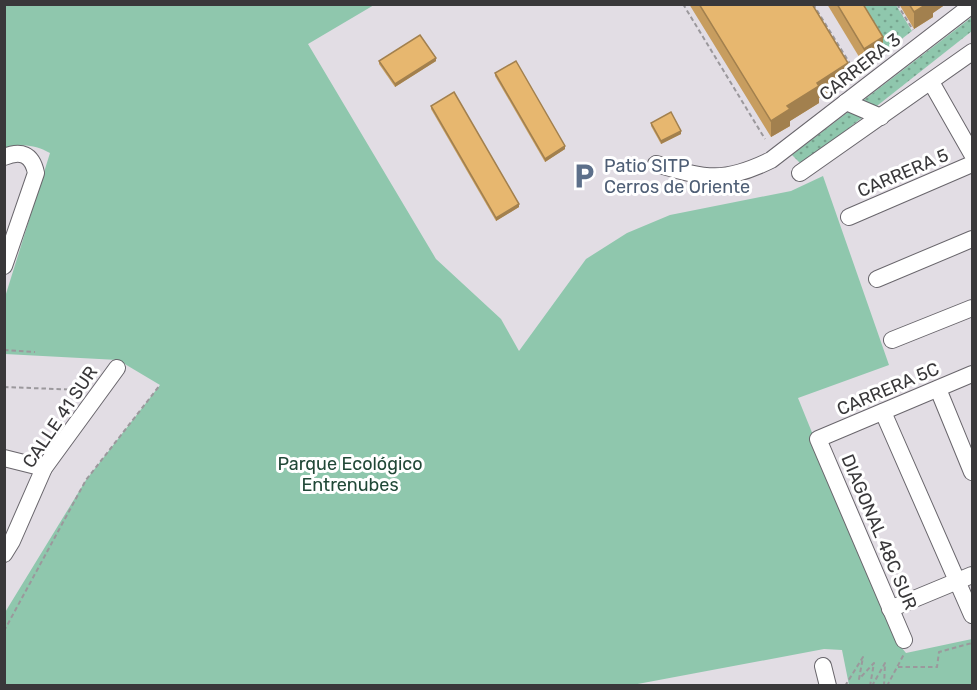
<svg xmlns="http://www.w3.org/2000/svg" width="977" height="690" font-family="Rubik,sans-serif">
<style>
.grass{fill:url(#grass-dots)}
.park{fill:#8fc7ad}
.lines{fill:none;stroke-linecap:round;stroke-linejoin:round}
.minor-casing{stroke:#69666c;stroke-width:18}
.path{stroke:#9b989c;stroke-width:2;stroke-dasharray:4.5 3;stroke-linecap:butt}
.minor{stroke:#fff;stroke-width:16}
.wall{fill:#c79d5f}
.shaded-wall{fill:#a2804e}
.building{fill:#e7b76f;stroke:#a2804e;stroke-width:1.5}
.labels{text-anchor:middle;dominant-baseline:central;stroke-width:6;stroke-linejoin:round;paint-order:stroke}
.street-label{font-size:18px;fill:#39383a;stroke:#fff}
.service-label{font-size:18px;fill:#4e5e75;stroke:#fff;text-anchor:start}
.park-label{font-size:18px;fill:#204837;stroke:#fff}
</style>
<defs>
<pattern id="grass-dots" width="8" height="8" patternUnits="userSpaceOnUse" patternTransform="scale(1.5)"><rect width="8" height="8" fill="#8fc7ad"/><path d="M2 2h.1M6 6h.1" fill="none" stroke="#76a38e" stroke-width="1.8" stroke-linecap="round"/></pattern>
</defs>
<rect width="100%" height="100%" fill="#e2dde4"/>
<!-- grass -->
<g class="grass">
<polygon points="857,5 896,5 912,31 886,51"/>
<polygon points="972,17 972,31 802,165 792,155"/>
</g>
<!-- park -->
<path class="park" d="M5,5H374L308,44L436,259L501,319L519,351L586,259L627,233L670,215L791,191L823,176L889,365L798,398L897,642L906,653L972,639V685H849L842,650L824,649L627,686L5,685L4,614L86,480L160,385L118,360L5,354V297L50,153C34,144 22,144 5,148Z"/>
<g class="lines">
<defs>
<g id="minor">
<polyline points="931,82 972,154"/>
<polyline points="846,102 881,117"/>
<path d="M4,157C21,150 32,154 36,173L4,266"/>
<path d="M656,164C705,178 722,184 771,160L972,5"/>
<polyline points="800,173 972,52"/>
<polyline points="849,217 972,164"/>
<polyline points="877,279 972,239"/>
<polyline points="892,340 972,308"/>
<polyline points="938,389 972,472"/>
<polyline points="883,412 972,615"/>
<polyline points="4,458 44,468"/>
<polyline points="4,554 12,541 44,468 117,368"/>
<polyline points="890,609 972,575"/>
<polyline points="904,640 818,439 972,374"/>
<polyline points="823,666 828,686"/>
</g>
</defs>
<!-- minor casing -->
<use href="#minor" class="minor-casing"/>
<!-- path -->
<g class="path">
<polyline points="683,4 765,139"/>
<polyline points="813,4 857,75"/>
<polyline points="897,4 913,30"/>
<polyline points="4,350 35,352"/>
<polyline points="4,387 83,390"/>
<polyline points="4,631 86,480 160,385"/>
<polyline points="898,667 937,667 939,652 972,643"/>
<polyline points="845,686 863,657 859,679 874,663 870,686"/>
<polyline points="872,686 885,663 884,686"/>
<polyline points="887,686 904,654"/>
</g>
<!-- minor -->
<use href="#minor" class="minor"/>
</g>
<!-- wall -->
<g class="wall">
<polygon points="689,4 812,4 848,80 819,98 819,103 790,121 790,126 771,137"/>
<polygon points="827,4 863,4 883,54 864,65"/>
<polygon points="899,4 946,4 933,13 933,17 914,29"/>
<polygon points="379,61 436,61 395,87 379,64"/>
<polygon points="495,73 565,149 545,162 495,76"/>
<polygon points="431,106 519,207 496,221 431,109"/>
<polygon points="651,123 681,134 661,144 651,126"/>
</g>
<!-- shaded-wall -->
<g class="shaded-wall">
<polygon points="927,4 946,4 933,13 933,17 914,29 914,12"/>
<polygon points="883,37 883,54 864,65 864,49"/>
<polygon points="436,58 436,61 395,87 395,84"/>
<polygon points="848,63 848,80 819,98 819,103 790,121 790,126 771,137 771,121 787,106 817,83"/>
<polygon points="681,131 681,134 661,144 661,141"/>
<polygon points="565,146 565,149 545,162 545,159"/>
<polygon points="519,204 519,207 496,221 496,218"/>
</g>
<!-- building -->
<g class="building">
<polygon points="699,4 812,4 848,63 817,83 819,86 787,106 790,109 771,121"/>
<polygon points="837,4 863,4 883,37 864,49"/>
<polygon points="909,4 927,4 914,12"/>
<polygon points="420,35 436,58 395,84 379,61"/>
<polygon points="516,61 565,146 545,159 495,73"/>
<polygon points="454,92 519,204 496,218 431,106"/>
<polygon points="671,112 681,131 661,141 651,123"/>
</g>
<!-- icons -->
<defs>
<symbol id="parking-bare" viewBox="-9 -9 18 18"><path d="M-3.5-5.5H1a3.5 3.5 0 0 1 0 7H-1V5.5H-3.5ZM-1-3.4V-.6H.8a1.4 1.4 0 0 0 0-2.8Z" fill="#5c6f8a" stroke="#fff" stroke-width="2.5" paint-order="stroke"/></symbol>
</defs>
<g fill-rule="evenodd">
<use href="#parking-bare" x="565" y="157" width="38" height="38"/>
</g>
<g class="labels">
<!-- street labels -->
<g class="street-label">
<text transform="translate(860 67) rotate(-38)">CARRERA 3</text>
<text transform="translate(903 173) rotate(-23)">CARRERA 5</text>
<text transform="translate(888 389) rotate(-23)">CARRERA 5C</text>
<text transform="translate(60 417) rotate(-56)">CALLE 41 SUR</text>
<text transform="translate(879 532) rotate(67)">DIAGONAL 48C SUR</text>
</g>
<!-- service labels -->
<g class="service-label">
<text x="604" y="166">Patio SITP<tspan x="604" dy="21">Cerros de Oriente</tspan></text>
</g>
<!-- park labels -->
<g class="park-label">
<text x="350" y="464">Parque Ecológico<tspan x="350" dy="21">Entrenubes</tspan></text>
</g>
</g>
<!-- border -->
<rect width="977" height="690" fill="none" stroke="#39383a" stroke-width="12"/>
</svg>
